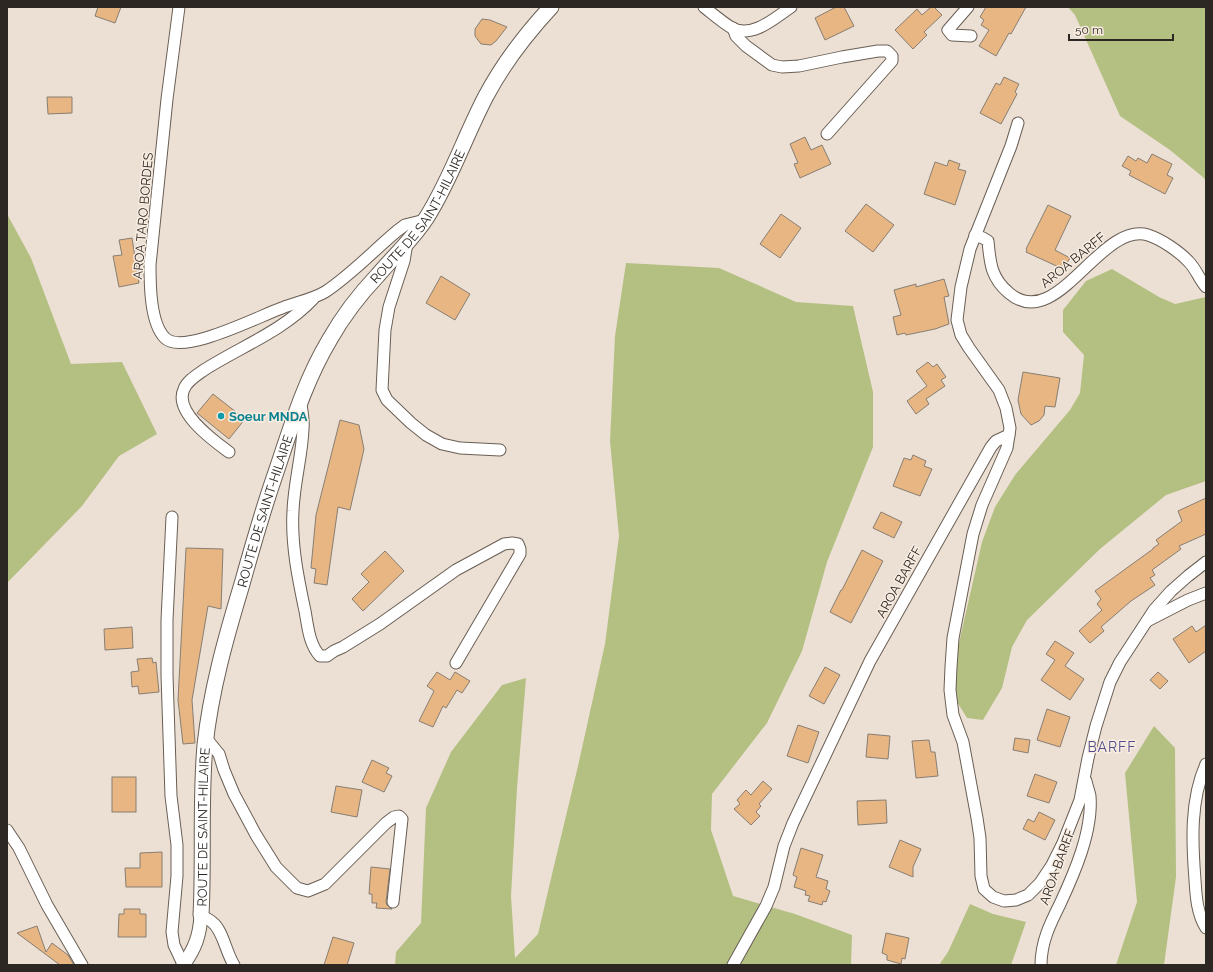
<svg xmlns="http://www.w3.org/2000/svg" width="1213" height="972" font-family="Raleway,sans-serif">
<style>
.green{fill:#b4bf82}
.building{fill:#e7b682;stroke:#887e73}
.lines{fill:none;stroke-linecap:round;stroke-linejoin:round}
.minor-casing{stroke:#695e54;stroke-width:13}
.tertiary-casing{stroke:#695e54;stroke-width:15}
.secondary-casing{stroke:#695e54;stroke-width:17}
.minor{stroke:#fff;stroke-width:11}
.tertiary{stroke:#fff;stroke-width:13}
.secondary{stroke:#fff;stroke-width:15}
.culture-dot{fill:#0f9aa8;stroke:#f9ede2;stroke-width:1.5}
.labels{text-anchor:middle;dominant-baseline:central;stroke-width:3;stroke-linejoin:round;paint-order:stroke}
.street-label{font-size:13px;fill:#2c2723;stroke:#f9ede2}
.culture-label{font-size:13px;font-weight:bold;fill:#0d838f;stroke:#f9ede2;text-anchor:start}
.neighbourhood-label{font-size:14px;letter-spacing:1px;fill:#514c8b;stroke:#f9ede2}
</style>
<rect width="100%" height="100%" fill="#ece0d4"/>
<!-- green -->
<g class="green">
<polygon points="1068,7 1206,7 1206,182 1204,178 1170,150 1120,116 1075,15"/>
<polygon points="7,214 31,258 71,364 122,362 157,434 119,456 82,506 7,583"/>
<polygon points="626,263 719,268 796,302 853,306 873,392 873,447 827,562 802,651 767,723 712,794 711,830 733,896 795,914 852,935 851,965 395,965 396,952 421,923 426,808 451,752 502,685 526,678 517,788 511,896 515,958 538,934 553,870 578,766 605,644 619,536 610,441 615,336"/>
<polygon points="1112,269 1159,297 1175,304 1206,297 1206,481 1166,495 1100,549 1027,620 1012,647 1002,688 983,720 967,718 954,697 956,656 982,542 995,507 1015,475 1070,410 1080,393 1084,355 1063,332 1063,310 1086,281"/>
<polygon points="1154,726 1175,748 1176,877 1164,965 1116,965 1137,902 1125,773"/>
<polygon points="970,904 993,914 1026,922 1011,965 939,965 948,952"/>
</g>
<!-- building -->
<g class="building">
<polygon points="98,7 121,7 115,23 95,16"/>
<polygon points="836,7 844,7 854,26 825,40 815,18"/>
<polygon points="931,7 934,7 942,15 924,32 927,35 913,49 895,30 917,9 922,15"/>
<polygon points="986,7 1026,7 1011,34 1009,33 996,56 979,46 989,30 981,25 984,20 980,17"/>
<polygon points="482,19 490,20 507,27 496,41 491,45 481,44 475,36 475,29"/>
<polygon points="1004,77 1019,84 1015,92 1017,94 1001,124 980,113 996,83 1000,85"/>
<polygon points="47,97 72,97 72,113 48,114"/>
<polygon points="805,137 811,150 822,145 831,164 800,178 794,164 798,163 790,144"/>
<polygon points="1152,154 1172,164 1167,175 1173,178 1165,194 1129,175 1131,171 1122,166 1128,156 1136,161 1138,158 1147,163"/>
<polygon points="949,160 960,164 958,169 966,171 955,205 924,194 935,162 947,166"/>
<polygon points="866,204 894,225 873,252 845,231"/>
<polygon points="1048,205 1071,216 1055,250 1070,258 1063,269 1026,252 1027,250 1026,249"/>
<polygon points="781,214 801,228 780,258 760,244"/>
<polygon points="132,238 139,283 119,287 113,256 122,255 119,240"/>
<polygon points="441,276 470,294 455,320 426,303"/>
<polygon points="944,279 949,296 944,297 949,324 935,329 906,335 905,333 897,335 893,317 901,315 894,290 916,284 916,287"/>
<polygon points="928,362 933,367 937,364 946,377 941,380 945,386 926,399 929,404 916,414 907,401 927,386 916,371"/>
<polygon points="1023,372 1060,378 1055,407 1045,406 1044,415 1039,421 1031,425 1021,414 1018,400"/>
<polygon points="213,394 245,419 229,439 197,413"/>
<polygon points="340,420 359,425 364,449 350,510 338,507 327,585 314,583 316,569 311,568 316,515"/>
<polygon points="913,455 926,461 924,466 932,469 920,496 893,486 904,458 911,460"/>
<polygon points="1206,498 1206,534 1179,546 1181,549 1152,570 1155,575 1150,578 1155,585 1131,601 1101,627 1104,631 1090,643 1079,631 1102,610 1097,604 1101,599 1095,591 1153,549 1153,548 1159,544 1156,540 1182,521 1178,511"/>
<polygon points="881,512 902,522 894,538 873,528"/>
<polygon points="186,548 223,549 221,609 208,606 192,700 195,743 183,744 178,700"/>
<polygon points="862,550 883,561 851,623 830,612 841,590 842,590"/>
<polygon points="385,551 404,571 363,611 352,599 369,582 361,574"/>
<polygon points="1206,625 1206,651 1189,663 1173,639 1192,626 1196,632"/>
<polygon points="132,627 133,648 105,650 104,629"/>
<polygon points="1055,641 1074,653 1065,666 1084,679 1070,700 1041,680 1055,660 1046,654"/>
<polygon points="152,658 153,663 156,662 159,692 139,694 138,686 132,687 131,672 139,671 137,659"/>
<polygon points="825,667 840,675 824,704 809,696"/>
<polygon points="437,672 450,680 455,672 470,681 462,693 457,690 446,708 443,706 433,727 419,721 434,691 427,686"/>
<polygon points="1158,672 1168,681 1160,689 1150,680"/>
<polygon points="1047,709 1070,717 1060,747 1037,740"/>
<polygon points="798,725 819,732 808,763 787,756"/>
<polygon points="868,734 890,736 888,759 866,757"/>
<polygon points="1015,738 1030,740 1028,753 1013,750"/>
<polygon points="929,740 931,752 935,752 938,776 916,778 912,741"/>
<polygon points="372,760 389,768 386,773 392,776 384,792 362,782"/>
<polygon points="1035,774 1057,782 1049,803 1027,796"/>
<rect x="112" y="777" width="24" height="35"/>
<polygon points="763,781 772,789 759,804 761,806 756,812 760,816 751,825 734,809 740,804 737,800 746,790 751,795"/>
<polygon points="336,786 362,790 357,817 331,812"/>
<polygon points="886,800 887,823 858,825 857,801"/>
<polygon points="1039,812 1055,820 1045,840 1023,829 1028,819 1034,822"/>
<polygon points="900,840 921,849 913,867 913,877 889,867"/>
<polygon points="801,848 823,855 816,877 828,881 826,889 830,891 826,902 823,901 822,905 808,901 810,896 805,895 806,891 794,887 797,877 793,875"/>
<polygon points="162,852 162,887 126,887 125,868 140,868 140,853"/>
<polygon points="371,867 390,869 386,902 387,905 392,909 376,908 377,903 372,903 372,894 369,894"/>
<polygon points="124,909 140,909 140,914 146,914 146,937 118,937 119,914 124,914"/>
<polygon points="37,926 46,952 52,943 68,955 74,965 60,965 17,933"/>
<polygon points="886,933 909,938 905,959 902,958 901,964 887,960 887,955 882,953"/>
<polygon points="333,937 354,943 347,965 324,965"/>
</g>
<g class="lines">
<defs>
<g id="minor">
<path d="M179,7L167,99L150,265C150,284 150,323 165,338C183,356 261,315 282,308C297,302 311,300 325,292C351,275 373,251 397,231L405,225L425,220"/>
<path d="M704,7C713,14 722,22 732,28C752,39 775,18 791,7"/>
<polyline points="968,7 948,30 952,35 971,36"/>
<polyline points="733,28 736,36 746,46 772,65 782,67 799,66 842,57 878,51 887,51 892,56 892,61 827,134"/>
<polyline points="1018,123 1011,146 970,249 961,287 957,320 961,335 969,348 999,390 1006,408 1010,428 1007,448 982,505 973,534 953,638 951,667 950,690 953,715 963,742 977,818 980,838 981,876 984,889 993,897 1004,901 1016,900 1028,895 1040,883 1052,865 1063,843 1080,800 1088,758 1096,726 1110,682 1120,662 1154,610 1171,591 1188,576 1206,562"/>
<path d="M975,235L983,238L988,241C990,263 991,278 1009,293C1057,334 1100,221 1148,235C1161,239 1180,252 1189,262C1196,269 1199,279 1206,287"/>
<polyline points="407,243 404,261 389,307 385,330 382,390 387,400 411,423 426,435 442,444 460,448 500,450"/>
<path d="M301,404C302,412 304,421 303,429C302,456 294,483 293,511C291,544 298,578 305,611C308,627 309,644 320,656H327L334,651L343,647L380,624L456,570L504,544L512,543L518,544L520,549V554L456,663"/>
<path d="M229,452C214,441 173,412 184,389C187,381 197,375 204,370C240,347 283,331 313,299"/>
<polyline points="172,517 167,620 167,675 171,796 177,845 177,876 172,932 174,945 183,964"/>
<polyline points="1147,621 1188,600 1206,593"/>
<polyline points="206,738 219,754 224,770 234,794 256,835 276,867 297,888 308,891 325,884 386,823 394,817 399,816 402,819 393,902"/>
<path d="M1206,764C1190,800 1192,842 1195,880C1196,896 1197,914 1206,928"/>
<polyline points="7,830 19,848 47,905 82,965"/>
<path d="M201,915C205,918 209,919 212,922C223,930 226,953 234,965"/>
<polyline points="733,965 766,906 774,887 784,846 793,823 870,661 991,447 996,441 1009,435"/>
<path d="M1041,965C1041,942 1050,924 1060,904C1074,874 1093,831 1090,796C1089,791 1087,786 1086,781"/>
</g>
<path id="tertiary" d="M183,965C195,949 200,935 201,915"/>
<g id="secondary">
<path id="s1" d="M201,915C204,859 200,802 205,745C211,690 226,637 242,584C252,548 262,513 274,478C290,431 304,382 330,339C343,316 360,294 378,275C394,256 413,239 427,217C451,179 465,136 486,96C503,64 526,34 551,7"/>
</g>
</defs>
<!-- minor casing -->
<use href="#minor" class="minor-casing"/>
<!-- tertiary casing -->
<use href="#tertiary" class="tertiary-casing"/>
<!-- secondary casing -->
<use href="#secondary" class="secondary-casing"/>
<!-- minor -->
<use href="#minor" class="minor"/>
<!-- tertiary -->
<use href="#tertiary" class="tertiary"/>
<!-- secondary -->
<use href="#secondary" class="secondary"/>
</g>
<!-- markers -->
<circle class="culture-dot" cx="221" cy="416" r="4"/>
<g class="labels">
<!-- street labels -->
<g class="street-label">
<text transform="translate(143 216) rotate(-85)">AROA TARO BORDES</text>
<text stroke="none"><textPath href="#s1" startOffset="748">ROUTE DE SAINT-HILAIRE</textPath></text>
<text transform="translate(1073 260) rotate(-39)">AROA BARFF</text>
<text stroke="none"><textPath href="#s1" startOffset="412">ROUTE DE SAINT-HILAIRE</textPath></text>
<text transform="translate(899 582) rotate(-61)">AROA BARFF</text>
<text stroke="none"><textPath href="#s1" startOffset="88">ROUTE DE SAINT-HILAIRE</textPath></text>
<text transform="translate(1057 867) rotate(-70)">AROA BARFF</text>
</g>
<!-- culture labels -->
<g class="culture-label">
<text x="229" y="416">Soeur MNDA</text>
</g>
<!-- neighbourhood labels -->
<g class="neighbourhood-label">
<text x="1112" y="747">BARFF</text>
</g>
</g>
<!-- border -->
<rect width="1213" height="972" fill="none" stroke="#2c2723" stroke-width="16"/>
<!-- scale -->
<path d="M1069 34v6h104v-6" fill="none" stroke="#2c2723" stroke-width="2"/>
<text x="1075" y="34" font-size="12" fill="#2c2723" stroke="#f9ede2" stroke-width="3" paint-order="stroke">50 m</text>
</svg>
